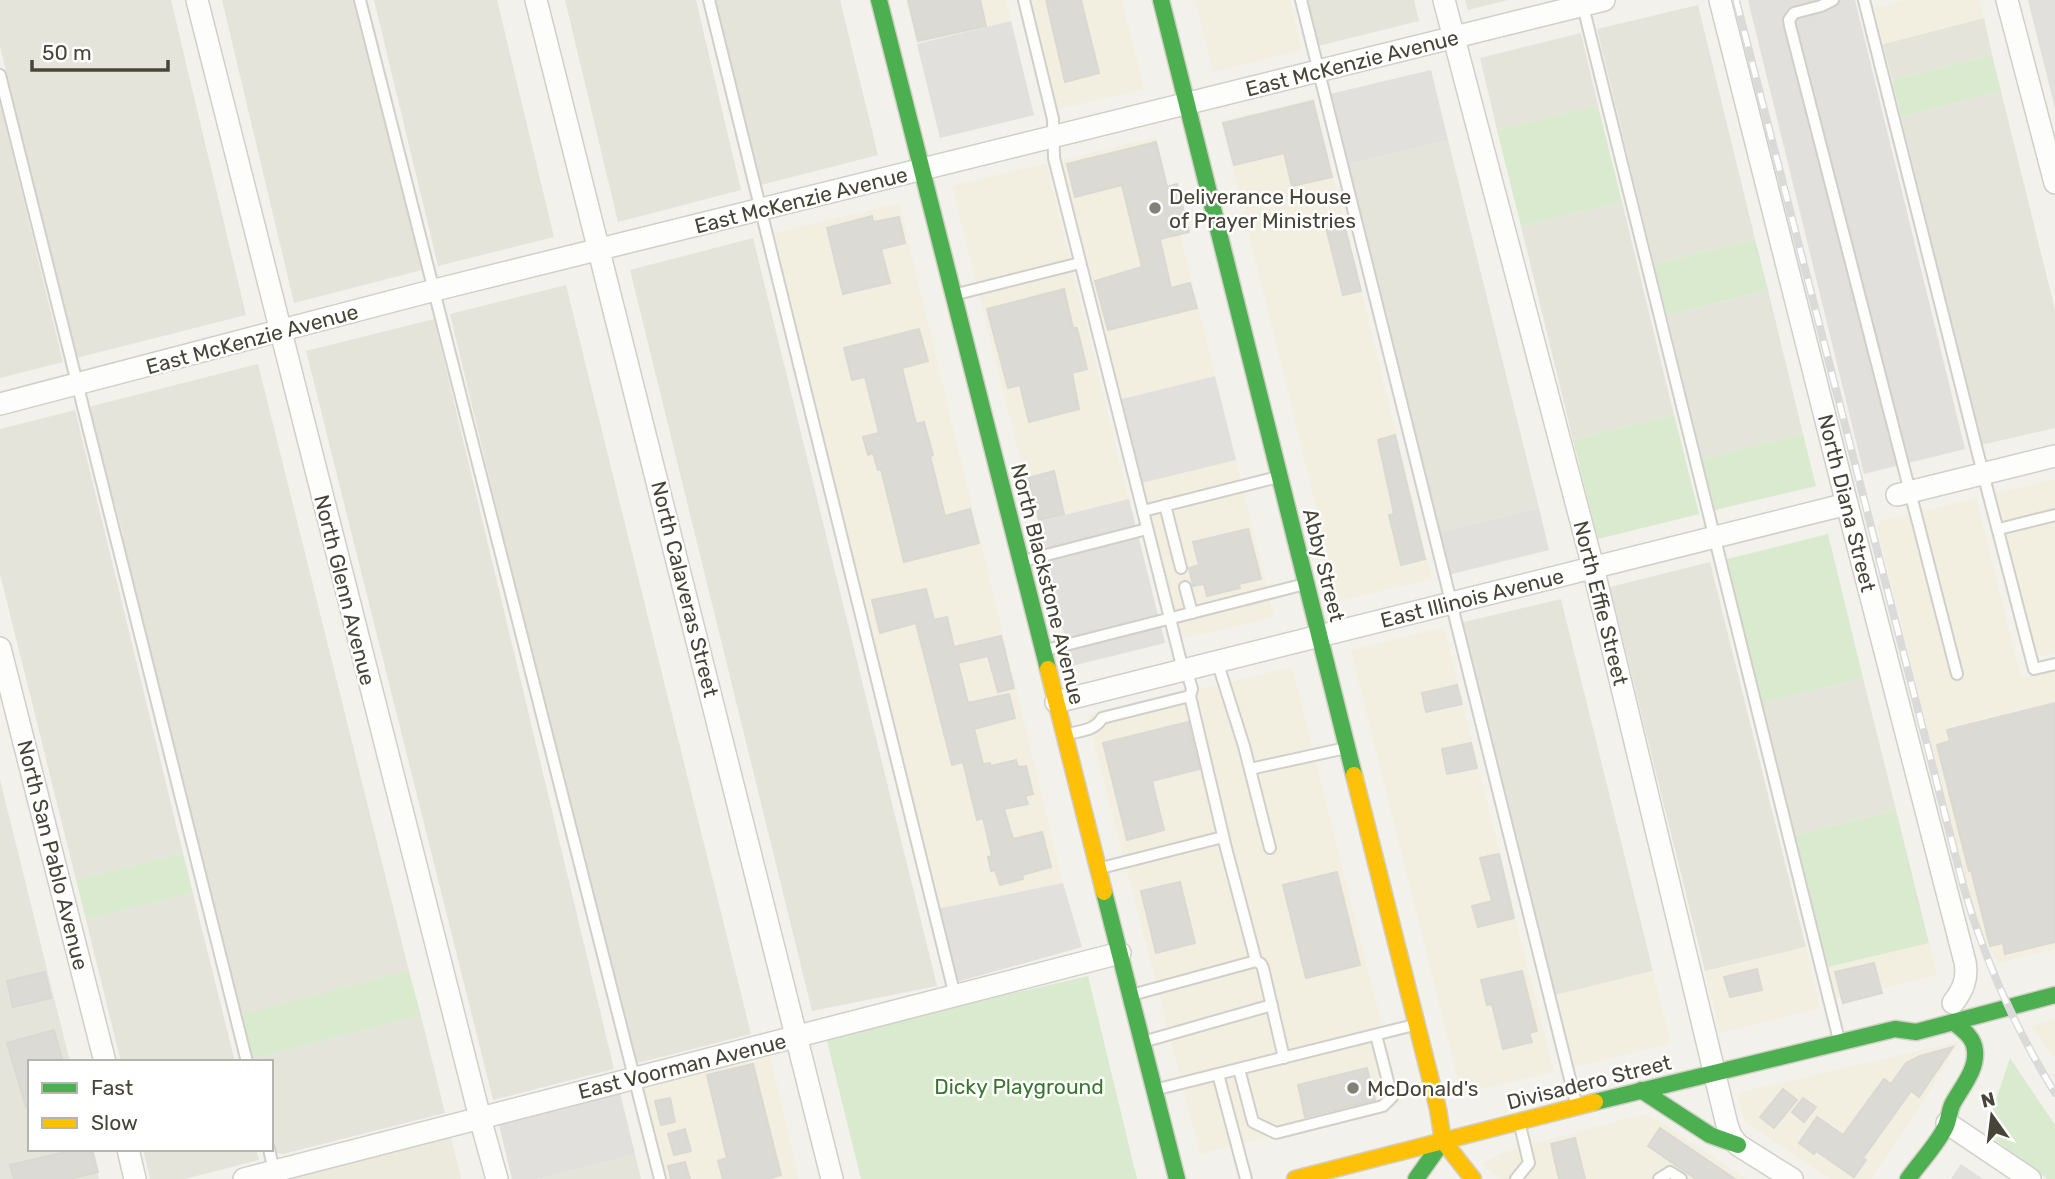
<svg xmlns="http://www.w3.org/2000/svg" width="2055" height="1179" font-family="Rubik,sans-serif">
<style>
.residential{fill:#e5e4da}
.commercial{fill:#f3efe0}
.education{fill:#eceadc}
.green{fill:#d9eace}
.parking{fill:#e1e0dc}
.building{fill:#dbdad5;stroke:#dad8d2;stroke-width:2}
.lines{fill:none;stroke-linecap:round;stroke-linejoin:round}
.lane-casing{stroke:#d0cfca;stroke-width:14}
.street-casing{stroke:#d0cfca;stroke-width:24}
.fast-casing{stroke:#d0cfc3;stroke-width:19}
.slow-casing{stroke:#d0cfc3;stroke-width:19}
.lane{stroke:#fdfdfc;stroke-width:10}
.street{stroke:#fdfdfc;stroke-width:21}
.fast{stroke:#4caf50;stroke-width:16}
.slow{stroke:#ffc107;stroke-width:16}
.rail-casing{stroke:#dadad9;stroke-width:8}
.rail{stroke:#fff;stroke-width:5;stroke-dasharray:16;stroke-linecap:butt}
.poi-dot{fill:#838177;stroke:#fff;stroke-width:2.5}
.labels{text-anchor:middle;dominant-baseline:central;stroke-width:5;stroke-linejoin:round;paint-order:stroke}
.street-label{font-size:21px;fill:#474538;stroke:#fff}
.poi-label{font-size:21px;fill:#474538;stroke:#fff;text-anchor:start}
.park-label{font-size:21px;fill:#3a762f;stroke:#fff}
</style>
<rect width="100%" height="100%" fill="#f2f1ec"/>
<!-- residential -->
<g class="residential">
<polygon points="0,0 171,0 246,315 76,358 0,46"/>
<polygon points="222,0 356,0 422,270 294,303"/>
<polygon points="374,0 497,0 554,237 438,266"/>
<polygon points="565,0 696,0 741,190 618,222"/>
<polygon points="713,0 840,0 878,155 757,186"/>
<polygon points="1307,0 1414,0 1419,21 1318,46"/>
<polygon points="1465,0 1508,0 1468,10"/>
<polygon points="1698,5 1755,239 1654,264 1597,29"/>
<polygon points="1984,18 1992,55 1892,80 1883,44"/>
<polygon points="1581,33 1598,106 1497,130 1480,58"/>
<polygon points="2001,91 2055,310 2055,428 1981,445 1901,117"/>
<polygon points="0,103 63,362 0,378"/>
<polygon points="1448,140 1539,508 1438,533 1347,164"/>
<polygon points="1622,202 1674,415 1573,440 1521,226"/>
<polygon points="753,238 937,986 812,1011 630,270"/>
<polygon points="566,285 751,1034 630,1065 450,314"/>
<polygon points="1768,290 1803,434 1702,459 1667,315"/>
<polygon points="434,319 614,1069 493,1100 306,351"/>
<polygon points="258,364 409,971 237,1015 119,536 123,535 115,504 112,504 88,407"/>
<polygon points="75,410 183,853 76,880 0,574 0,429"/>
<polygon points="1710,562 1806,947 1705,971 1610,587"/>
<polygon points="1561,599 1653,971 1552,996 1460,623"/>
<polygon points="1863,678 1896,810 1795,835 1762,703"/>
<polygon points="0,780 70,1062 30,1062 30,1149 92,1149 99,1179 0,1179"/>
<polygon points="193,893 235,1062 121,1062 86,920"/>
<polygon points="421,1016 445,1113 283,1154 277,1153 271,1141 271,1062 252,1062 251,1059"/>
<polygon points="143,1149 256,1149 259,1160 185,1179 150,1179"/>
<polygon points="635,1154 641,1179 537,1179"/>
</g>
<!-- commercial -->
<g class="commercial">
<polygon points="906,0 1006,0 1011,21 917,44"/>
<polygon points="1023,0 1122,0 1144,89 1051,111"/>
<polygon points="1195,0 1290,0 1302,50 1213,72"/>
<polygon points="1904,0 1979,0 1984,18 1883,44 1874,8"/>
<polygon points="1314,98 1432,579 1339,601 1221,121"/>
<polygon points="1156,137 1215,376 1122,399 1062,160"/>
<polygon points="1046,163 1129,499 1036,522 952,186"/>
<polygon points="899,203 1063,883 936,909 769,234"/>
<polygon points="1236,460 1274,617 1181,639 1142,483"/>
<polygon points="2055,479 2055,653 2042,656 2031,650 1993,494"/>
<polygon points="1977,498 2021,678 2055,670 2055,949 1998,963 1976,926 1877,527 1881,521"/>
<polygon points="1444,627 1554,1072 1461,1094 1351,650"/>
<polygon points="1292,667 1402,1105 1200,1154 1087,716"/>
<polygon points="1929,943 1937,975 1836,999 1828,967"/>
<polygon points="1806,947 1820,1008 1720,1033 1705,972"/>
<polygon points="1653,971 1671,1043 1570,1068 1552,996"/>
<polygon points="2055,1019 2055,1059 2031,1026"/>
<polygon points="1960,1041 1918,1110 1871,1179 1830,1179 1745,1122 1737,1093"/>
<polygon points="770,1056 799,1179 658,1179 636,1089"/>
<polygon points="1644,1114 1658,1120 1746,1179 1501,1179 1481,1164 1505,1152"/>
</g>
<!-- education -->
<polygon class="education" points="451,1137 461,1179 294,1179 294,1177"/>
<!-- green -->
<g class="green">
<polygon points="1992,55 2001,91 1901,117 1892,80"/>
<polygon points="1598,106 1622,202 1521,226 1497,130"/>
<polygon points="1755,239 1768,290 1667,315 1654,264"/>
<polygon points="1674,415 1699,514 1598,539 1573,440"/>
<polygon points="1803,434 1816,486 1715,510 1702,459"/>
<polygon points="1828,534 1863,678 1762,703 1727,559"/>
<polygon points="1896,810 1929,943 1828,967 1795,835"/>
<polygon points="183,853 193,893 86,920 76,880"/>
<polygon points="409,971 421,1016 251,1059 240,1014"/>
<polygon points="1088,976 1137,1179 861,1179 826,1037"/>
<polygon points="2010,1058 2055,1125 2055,1179 2047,1179 1985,1132"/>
</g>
<!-- parking -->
<g class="parking">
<polygon points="1748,0 1855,0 1965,449 1864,474"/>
<polygon points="2028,0 2055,0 2055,108"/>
<polygon points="1011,21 1034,115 940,138 917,44"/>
<polygon points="1431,70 1448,140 1347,164 1330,94"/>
<polygon points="1215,376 1236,460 1142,483 1122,399"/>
<polygon points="1129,499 1165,643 1072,666 1036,522"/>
<polygon points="1539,508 1549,550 1448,575 1438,533"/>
<polygon points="1063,883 1082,947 953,983 936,909"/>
<polygon points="620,1093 635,1154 537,1179 512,1179 499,1125"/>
<polygon points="1961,1164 1983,1179 1951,1179"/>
</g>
<!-- building -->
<g class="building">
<polygon points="908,0 980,0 986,26 918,41"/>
<polygon points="1046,0 1081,0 1099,73 1065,82"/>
<polygon points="1313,101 1332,177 1292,186 1284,153 1234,165 1223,123"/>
<polygon points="1156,142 1167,187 1177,184 1189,232 1160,239 1171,288 1190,283 1197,308 1108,330 1095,281 1142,267 1122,185 1075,197 1067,164"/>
<polygon points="872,216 873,222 899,217 905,243 881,249 890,283 843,294 827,228"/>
<polygon points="1342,216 1361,291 1343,295 1324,220"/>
<polygon points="1064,289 1073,328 1077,328 1087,369 1072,373 1079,409 1029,422 1020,385 1008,388 987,309"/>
<polygon points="919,329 928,361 902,368 916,424 924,422 933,455 930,456 945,516 970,509 979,543 904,562 881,469 878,470 873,453 868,455 863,437 879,433 865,377 852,380 844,348"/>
<polygon points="1395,435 1425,559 1401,565 1389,515 1394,514 1378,440"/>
<polygon points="1054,471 1064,514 1039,520 1028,478"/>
<polygon points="1248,529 1261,579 1239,584 1240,588 1207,596 1204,584 1193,586 1189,568 1199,565 1193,542"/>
<polygon points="926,589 934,620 947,617 954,647 1001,636 1014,688 998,692 988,656 958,663 968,703 1009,694 1015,718 974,729 983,764 990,763 991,766 1016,760 1018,767 1026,766 1033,794 1025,796 1028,804 1004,809 1013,839 1042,832 1051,867 1022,875 1023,879 1000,885 995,870 991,871 988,857 992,856 983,818 977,820 963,762 952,765 916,623 880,633 872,600"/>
<polygon points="1457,685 1462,704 1426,712 1422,693"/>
<polygon points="2055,703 2055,942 2005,954 2003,943 1990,946 1971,870 1969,871 1937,745 1950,741 1947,730"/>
<polygon points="1188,722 1199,769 1152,781 1164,830 1127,840 1103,743"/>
<polygon points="1471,743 1477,768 1447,774 1442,749"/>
<polygon points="1499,854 1514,918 1478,927 1472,906 1492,901 1480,858"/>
<polygon points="1337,872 1360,965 1306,978 1283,885"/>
<polygon points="1180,882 1195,943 1156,953 1141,891"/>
<polygon points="1874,963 1882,993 1843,1003 1835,972"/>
<polygon points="1757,969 1762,990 1730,997 1724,977"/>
<polygon points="1522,971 1537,1031 1529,1033 1532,1042 1503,1049 1492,1004 1487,1005 1481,980"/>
<polygon points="45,972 51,998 13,1007 7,981"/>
<polygon points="54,1030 62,1059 53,1062 30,1062 30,1107 26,1107 7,1043"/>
<polygon points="1953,1047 1919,1097 1911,1091 1863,1158 1866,1160 1854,1177 1816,1151 1814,1154 1799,1143 1817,1117 1843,1135 1884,1079 1891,1084 1906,1063 1920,1056"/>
<polygon points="753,1064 781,1175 767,1179 723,1179 718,1161 727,1158 707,1075"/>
<polygon points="1367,1068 1375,1100 1305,1117 1298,1085"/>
<polygon points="1783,1089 1797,1100 1774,1128 1760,1117"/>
<polygon points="670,1098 675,1122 661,1125 655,1101"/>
<polygon points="1803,1098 1816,1107 1804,1122 1792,1112"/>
<polygon points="1660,1128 1735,1179 1696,1179 1648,1146"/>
<polygon points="685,1129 691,1151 674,1155 668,1134"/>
<polygon points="1575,1138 1585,1179 1559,1179 1551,1144"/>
<polygon points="78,1149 92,1149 98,1172 69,1179 14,1179 10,1165"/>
<polygon points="685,1162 690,1179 671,1179 668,1166"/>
</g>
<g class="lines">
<defs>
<g id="lane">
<polyline points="360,0 660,1179"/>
<polyline points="709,0 955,996"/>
<polyline points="1024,0 1053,119 1054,158 1183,670"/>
<polyline points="1301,0 1576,1103"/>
<polyline points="1833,0 1821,6 1794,13 1789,20 1790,26 1957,674"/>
<polyline points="1864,0 1978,454 2034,669 2055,664"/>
<polyline points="1582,2 1839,1040"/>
<polyline points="0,75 247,1062"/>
<polyline points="957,294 1080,263"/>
<polyline points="1165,505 1181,568"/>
<polyline points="1143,511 1278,477"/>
<polyline points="1999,529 2055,515"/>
<polyline points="1023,561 1147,529"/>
<polyline points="1185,587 1192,613"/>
<polyline points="1046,650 1305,584"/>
<polyline points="1217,661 1244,746 1270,848"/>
<polyline points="1186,669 1192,689 1190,696 1226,848 1256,961"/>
<path d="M1068,734C1080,731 1096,730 1102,718L1190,696"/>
<polyline points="1250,769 1346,748"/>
<polyline points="1101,868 1223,837"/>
<polyline points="1135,994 1256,961 1261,964 1263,968 1284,1058"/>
<polyline points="1146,1041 1272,1005"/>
<polyline points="1239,1069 1253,1122 1276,1133 1383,1106 1392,1097 1376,1035"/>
<polyline points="1218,1074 1246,1179"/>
<polyline points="1158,1089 1414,1025"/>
<polyline points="269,1149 274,1171"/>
<polyline points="1516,1179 1529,1163 1519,1121"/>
<polyline points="1659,1179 1670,1172 1681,1179"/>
</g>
<g id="street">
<polyline points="197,0 480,1118 497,1179"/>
<polyline points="536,0 832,1179"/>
<polyline points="1444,0 1593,567 1727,1125 1731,1136 1738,1145 1792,1179"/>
<path d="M1720,0L1847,504L1965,962C1968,979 1963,990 1953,1003"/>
<polyline points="2007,0 2055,183"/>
<polyline points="0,404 435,290 1604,0"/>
<polyline points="1897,495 2055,456"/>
<polyline points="0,648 105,1062"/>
<polyline points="1056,702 1847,504"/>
<polyline points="1947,1123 2030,1179"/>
<polyline points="128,1149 135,1179"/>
<polyline points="244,1179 1120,953"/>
</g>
<g id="fast">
<polyline points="879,0 1048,669"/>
<polyline points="1161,0 1354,775"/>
<polyline points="1104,892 1177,1179"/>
<polyline points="1641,1090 1710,1135 1738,1145"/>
<polyline points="1595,1102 1895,1029 1916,1032 2055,995"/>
<polyline points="1416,1179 1443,1141"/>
<path d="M1908,1179C1920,1162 1937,1145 1946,1126C1949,1119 1949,1112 1952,1105C1960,1089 1977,1071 1975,1051C1974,1037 1963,1030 1953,1022"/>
</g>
<g id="slow">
<polyline points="1048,669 1104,892"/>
<polyline points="1354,775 1438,1109 1443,1141 1473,1179"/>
<polyline points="1295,1179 1595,1102"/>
</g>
</defs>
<!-- lane casing -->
<use href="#lane" class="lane-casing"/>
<!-- street casing -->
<use href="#street" class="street-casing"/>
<!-- fast casing -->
<use href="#fast" class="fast-casing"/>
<!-- slow casing -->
<use href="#slow" class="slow-casing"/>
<!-- lane -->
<use href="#lane" class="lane"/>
<!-- street -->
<use href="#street" class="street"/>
<!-- fast -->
<use href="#fast" class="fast"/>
<!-- slow -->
<use href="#slow" class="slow"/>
<defs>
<path id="rail" d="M1736,0L1963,885C1984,959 2015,1028 2055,1093"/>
</defs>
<!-- rail casing -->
<use href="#rail" class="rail-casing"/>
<!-- rail -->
<use href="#rail" class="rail"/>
</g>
<!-- markers -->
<g class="poi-dot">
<circle cx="1155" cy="208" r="7"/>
<circle cx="1353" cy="1088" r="7"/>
</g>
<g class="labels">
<!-- street labels -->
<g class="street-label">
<text transform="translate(1352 63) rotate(-14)">East McKenzie Avenue</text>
<text transform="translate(801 200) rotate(-14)">East McKenzie Avenue</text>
<text transform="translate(252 339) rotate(-15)">East McKenzie Avenue</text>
<text transform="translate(1847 503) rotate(76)">North Diana Street</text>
<text transform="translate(1324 565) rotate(76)">Abby Street</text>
<text transform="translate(1048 584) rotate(76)">North Blackstone Avenue</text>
<text transform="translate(685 589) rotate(76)">North Calaveras Street</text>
<text transform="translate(345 590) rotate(76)">North Glenn Avenue</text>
<text transform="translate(1472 598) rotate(-14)">East Illinois Avenue</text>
<text transform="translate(1601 603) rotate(76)">North Effie Street</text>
<text transform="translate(53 855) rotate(76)">North San Pablo Avenue</text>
<text transform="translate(682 1066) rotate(-14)">East Voorman Avenue</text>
<text transform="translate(1589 1082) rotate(-14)">Divisadero Street</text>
</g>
<!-- poi labels -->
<g class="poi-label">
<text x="1169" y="196">Deliverance House<tspan x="1169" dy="24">of Prayer Ministries</tspan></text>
<text x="1367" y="1088">McDonald's</text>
</g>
<!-- park labels -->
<g class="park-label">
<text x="1019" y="1086">Dicky Playground</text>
</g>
</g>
<!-- legend -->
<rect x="28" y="1060" width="245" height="91" fill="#ffffff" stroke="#b5b5af" stroke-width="2"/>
<rect x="42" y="1083" width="35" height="10" fill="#4caf50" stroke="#b5b5af" stroke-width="2"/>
<text x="91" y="1095" font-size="21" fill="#474538">Fast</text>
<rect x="42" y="1118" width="35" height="10" fill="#ffc107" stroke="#b5b5af" stroke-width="2"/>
<text x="91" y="1130" font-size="21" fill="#474538">Slow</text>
<!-- north arrow -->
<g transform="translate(1992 1116) rotate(346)" stroke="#ffffff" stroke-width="5" paint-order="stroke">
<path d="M0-5L12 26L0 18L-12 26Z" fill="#474538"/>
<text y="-10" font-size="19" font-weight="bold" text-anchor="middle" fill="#474538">N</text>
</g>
<!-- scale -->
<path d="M32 60v10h136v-10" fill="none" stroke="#474538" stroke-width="3.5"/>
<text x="42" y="60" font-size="21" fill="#474538" stroke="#ffffff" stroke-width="5" paint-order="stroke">50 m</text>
</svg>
